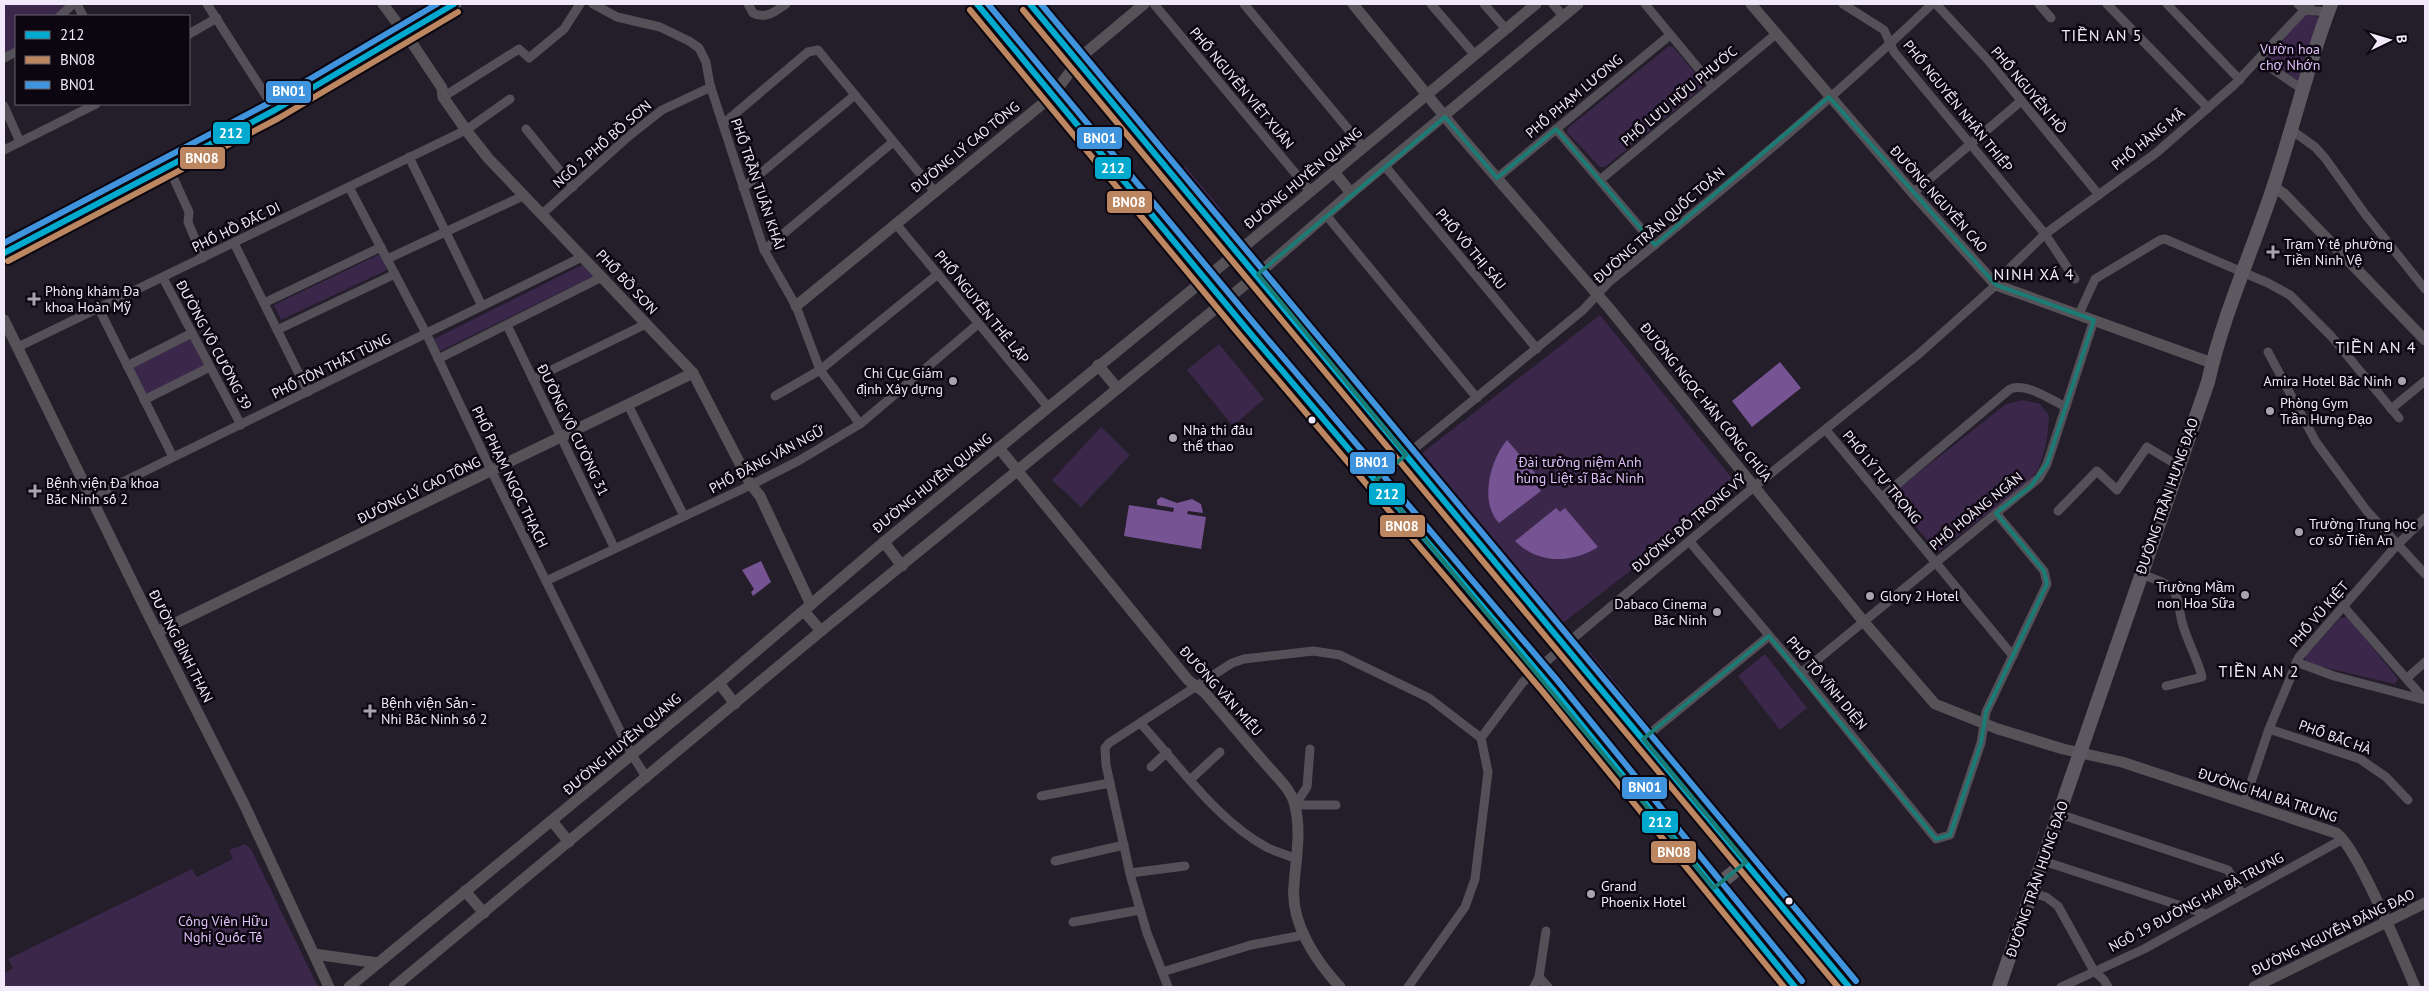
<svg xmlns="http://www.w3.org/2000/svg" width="2429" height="991" font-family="'PT Sans',sans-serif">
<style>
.green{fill:#3a274a}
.water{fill:#765392}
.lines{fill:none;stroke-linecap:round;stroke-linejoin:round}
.street{stroke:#535057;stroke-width:9}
.secondary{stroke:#555258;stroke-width:11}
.primary{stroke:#5d5960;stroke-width:14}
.highway{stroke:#5a555e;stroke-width:15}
.bus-1-casing{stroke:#0b060f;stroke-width:10}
.bus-2-casing{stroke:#0b060f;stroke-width:10}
.bus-3-casing{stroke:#0b060f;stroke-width:10}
.bus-1{stroke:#00a9ce;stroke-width:6}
.bus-2{stroke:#bb8660;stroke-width:6}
.bus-3{stroke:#4094de;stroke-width:6}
.marked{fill:none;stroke:#1a7c75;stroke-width:4;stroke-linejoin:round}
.poi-dot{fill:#a9a2b1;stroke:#0b060f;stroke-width:2}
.bus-dot{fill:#f1e9f9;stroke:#0b060f;stroke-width:2}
.labels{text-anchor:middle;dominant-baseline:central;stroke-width:5;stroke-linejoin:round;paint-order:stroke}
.park-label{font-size:14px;fill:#dec0f9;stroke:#0b060f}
.street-label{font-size:14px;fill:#f1e9f9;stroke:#0b060f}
.poi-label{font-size:14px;fill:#f1e9f9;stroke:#0b060f;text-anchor:start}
.quarter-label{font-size:16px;letter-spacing:1px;fill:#f1e9f9;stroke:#0b060f}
.line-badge{stroke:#0b060f;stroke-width:2}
.badge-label{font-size:14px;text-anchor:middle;font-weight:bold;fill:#fff}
</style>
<rect width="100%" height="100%" fill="#241d2a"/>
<!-- green -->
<g class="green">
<polygon points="4,4 67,4 55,16 16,16 16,49 4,55"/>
<polygon points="2306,12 2318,17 2320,22 2300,82 2267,64 2266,58"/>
<polygon points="1669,46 1673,47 1703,82 1702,88 1605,167 1600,167 1567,132 1568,128"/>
<polygon points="1134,110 1170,149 1170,156 1166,157 1130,113"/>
<polygon points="1183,167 1186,167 1220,208 1223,214 1222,218 1217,218 1179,172"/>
<polygon points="380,254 387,270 281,320 274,305"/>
<polygon points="584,264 594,276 440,351 434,339"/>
<polygon points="1600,315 1739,487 1563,623 1422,453"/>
<polygon points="191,336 207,367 145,398 129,366"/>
<polygon points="1219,344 1264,399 1233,426 1187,370"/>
<path d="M2023,400L2040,404L2049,415C2048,438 2045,460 2032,479L1938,552L1889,496L2006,404Z"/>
<polygon points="1101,427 1130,455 1081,507 1052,480"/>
<polygon points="2348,617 2398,679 2395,684 2306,663 2305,657 2340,618"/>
<polygon points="1587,652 1591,653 1648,723 1648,727 1644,729 1584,657"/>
<polygon points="1765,654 1807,708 1780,730 1738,676"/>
<polygon points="245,844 251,849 318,987 4,987 4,973 13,968 8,959 192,869 197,877 233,859 229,850"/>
</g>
<!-- water -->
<g class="water">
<polygon points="1780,362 1801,388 1752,427 1732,401"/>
<path d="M1507,440L1541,480L1536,484L1541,491L1499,523C1479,502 1490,460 1507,440Z"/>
<polygon points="1161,497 1177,503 1192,499 1201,504 1203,513 1188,511 1187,514 1206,517 1201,549 1124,536 1129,505 1173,512 1174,508 1157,505 1157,500"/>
<path d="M1556,508L1560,512L1565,508L1598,547C1571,564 1538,564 1515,541Z"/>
<polygon points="761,561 771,582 753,596 751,592 754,589 742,570"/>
</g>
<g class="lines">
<!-- street -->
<g class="street">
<polyline points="77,4 83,16"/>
<polyline points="207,4 275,110"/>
<polyline points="593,4 617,17 660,27 689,41 699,48 706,62 710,85 764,250 796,306 820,370 860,424"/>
<path d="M748,4L753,13C766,20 776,11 786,4"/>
<polyline points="1154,4 1310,191"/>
<polyline points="1244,4 1363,147"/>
<polyline points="1431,4 1474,54"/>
<polyline points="1484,4 1505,28"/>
<polyline points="1553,4 1563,16"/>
<polyline points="1645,4 1713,86"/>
<polyline points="1843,4 1884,30 1894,52 2045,234 2075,279"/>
<polyline points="1936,4 1987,59 2099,195"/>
<polyline points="2039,4 2051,18"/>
<polyline points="2107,4 2208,108"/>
<polyline points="2167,4 2240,80"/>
<polyline points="2298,4 2305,10 2328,12"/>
<polyline points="60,16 73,4"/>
<polyline points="189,34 217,18"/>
<polyline points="4,58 16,52"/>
<polyline points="2259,60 2302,89"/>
<polyline points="443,97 519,49 529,58 564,29 580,4"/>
<polyline points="4,106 20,142"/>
<polyline points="723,124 808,52 818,50 935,192"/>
<polyline points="526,129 573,187"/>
<polyline points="1556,129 1655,245"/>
<polyline points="2290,129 2315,147 2325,158 2365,214 2425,289"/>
<polyline points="4,150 96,104"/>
<polyline points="409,157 482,306"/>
<polyline points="1384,165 1537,349"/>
<polyline points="169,168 189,212 188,222 203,258"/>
<polyline points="1497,178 1670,35"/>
<polyline points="1600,180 1776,34"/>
<polyline points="349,187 427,335 492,472 632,755 647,778"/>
<polyline points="743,188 855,95"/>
<polyline points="1913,193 2021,101"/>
<polyline points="542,214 629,136 662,110 711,87"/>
<polyline points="1326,215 1477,398"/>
<polyline points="896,224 1048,407"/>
<polyline points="234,243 308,392"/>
<polyline points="764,250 893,142"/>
<polyline points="387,259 523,196"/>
<polyline points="163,278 241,425"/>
<polyline points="264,303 381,247"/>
<polyline points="99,309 173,457"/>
<polyline points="2079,314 2095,279 2160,240 2165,239 2268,283 2290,295 2331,336 2399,418"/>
<polyline points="507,325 614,547"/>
<polyline points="277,330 395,274"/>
<polyline points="18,347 466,130 510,99"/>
<polyline points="2268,352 2316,442 2366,510 2425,574"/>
<polyline points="438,359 602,277"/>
<polyline points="127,366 192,333"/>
<polyline points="533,379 646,324"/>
<polyline points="775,396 820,370 938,274"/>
<polyline points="144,400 210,367"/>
<polyline points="628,405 684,516"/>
<polyline points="2391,409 2425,381"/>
<polyline points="1826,430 2013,656"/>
<path d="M1376,480L1583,310L1609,282C1719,193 1830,102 1932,4"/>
<path d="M1882,497L2010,389C2026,382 2051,400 2066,407"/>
<polyline points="90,498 582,257"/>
<polyline points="2058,511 2097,471 2117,490 2147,447 2177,465"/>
<polyline points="1690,542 1801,673 1936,839 1950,835 1981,743 1986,712 2047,584 2044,571 1996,513"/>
<path d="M2140,574C2151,578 2164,581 2172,589C2180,598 2179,612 2182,622C2187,641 2198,660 2202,677L2166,686"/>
<polyline points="546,581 751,485 800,460 860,424 978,324"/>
<polyline points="2343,606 2425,700"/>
<polyline points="2296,662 2334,676 2425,700"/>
<polyline points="1801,673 2039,478 2047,464 2094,320"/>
<polyline points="2407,678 2425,662"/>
<path d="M1141,724C1179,765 1217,821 1268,848C1277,852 1287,855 1297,859"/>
<polyline points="2269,729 2360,759 2386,777 2408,800"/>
<polyline points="1481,738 1523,682 1565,645 1755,486 1920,353 1996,285 2012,266 2045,234 2156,153 2234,85 2310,4"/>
<polyline points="1643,739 1769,636"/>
<polyline points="1151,767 1167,752"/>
<polyline points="1190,780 1220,752"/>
<polyline points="1041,796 1110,783"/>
<polyline points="2244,803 2269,729 2299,657 2397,545 2425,518"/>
<polyline points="1295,805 1307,787 1310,749"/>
<polyline points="1295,805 1336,805"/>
<polyline points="2059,814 2228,870 2242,894"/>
<polyline points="1055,861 1124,845"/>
<polyline points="2043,861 2206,914"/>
<polyline points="1130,873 1185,866"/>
<polyline points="2032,893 2046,897 2058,906 2094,971 2104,980 2108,987"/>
<polyline points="1073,922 1140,910"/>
<polyline points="1162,972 1251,945 1304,935"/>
<polyline points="1539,977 1546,931"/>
<polyline points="1168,987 1147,933 1131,878 1106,765 1105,748 1109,743 1232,663 1244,659 1313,651 1340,655 1429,698 1481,738"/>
<polyline points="1408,987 1465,907 1475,879 1488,772 1481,738"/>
<polyline points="1534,987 1539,977 1548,987"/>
<polyline points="2061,987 2144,949 2343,839"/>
</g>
<!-- secondary -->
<g class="secondary">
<polyline points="383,4 414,46 442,88 443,97 466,130 488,158 693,373 751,485 760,496 811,605"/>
<path d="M1353,4L1459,134L1609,308L1864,622L1935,704L1998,729L2063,749L2122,762L2336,833C2357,846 2403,959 2415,987"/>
<polyline points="1751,4 1913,193 1996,285 2212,363"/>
<polyline points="1334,172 1351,193"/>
<polyline points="2274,187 2284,194 2425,340"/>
<polyline points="796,306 1052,96 1082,56 1144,4"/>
<polyline points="4,320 147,612 244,804 329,987"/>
<polyline points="1098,365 1117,388"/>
<path d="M999,448L1188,680L1205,693C1225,716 1244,739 1264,762C1274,774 1289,787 1294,802C1302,830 1296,857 1294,885C1290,923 1316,961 1340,987"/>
<polyline points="884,542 902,566"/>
<polyline points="804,611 821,631"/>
<polyline points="157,632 693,373"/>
<polyline points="719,683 735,704"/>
<polyline points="552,821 569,842"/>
<polyline points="465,891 484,913"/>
<polyline points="314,954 378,963"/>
<polyline points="349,987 719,683 884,542 1187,294 1536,4"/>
<polyline points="394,987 821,631 1258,274 1351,193 1578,4"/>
<polyline points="2254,987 2425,903"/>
</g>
<!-- primary -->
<g class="primary">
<polyline points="977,4 1245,327 1550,686 1795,987"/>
<polyline points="1030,4 1722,832 1849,987"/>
<polyline points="1714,888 1746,862"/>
<path d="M1999,987L2208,382C2223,314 2253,250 2274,185C2294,125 2308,63 2331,4"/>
</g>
<!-- highway -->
<polyline class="highway" points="4,253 275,110 454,4"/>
<defs>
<g id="bus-1">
<polyline points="977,4 1245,327 1550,686 1795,987"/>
<polyline points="1030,4 1849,987"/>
<polyline points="4,253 275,110 454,4"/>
</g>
<g id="bus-2">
<polyline points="970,10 1238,333 1543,692 1784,987"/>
<polyline points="1023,10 1838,987"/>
<polyline points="8,261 279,118 458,12"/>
</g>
<g id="bus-3">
<polyline points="988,4 1252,321 1557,680 1802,981"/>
<polyline points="1041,4 1856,981"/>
<polyline points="4,243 271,102 437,4"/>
</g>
</defs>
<!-- bus-1 casing -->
<use href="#bus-1" class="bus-1-casing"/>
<!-- bus-2 casing -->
<use href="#bus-2" class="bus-2-casing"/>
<!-- bus-3 casing -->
<use href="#bus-3" class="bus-3-casing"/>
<!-- bus-1 -->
<use href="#bus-1" class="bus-1"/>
<!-- bus-2 -->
<use href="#bus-2" class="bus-2"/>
<!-- bus-3 -->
<use href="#bus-3" class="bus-3"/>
</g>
<!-- marked area -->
<path class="marked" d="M1829,97L1996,285L2094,320L2047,464L2031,486L1996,513L2044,571L2047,584L1986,712L1981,743L1950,835L1936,839L1769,636L1643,739L1746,862L1714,888L1376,480L1406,455L1258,274L1445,117L1497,178L1556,129L1655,245Z"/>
<!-- markers -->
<g class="poi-dot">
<path d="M2270.5 244.5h5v5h5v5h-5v5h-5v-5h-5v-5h5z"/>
<path d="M31.5 291.5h5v5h5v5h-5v5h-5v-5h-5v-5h5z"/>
<circle cx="953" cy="381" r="5"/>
<circle cx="2402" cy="381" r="5"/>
<circle cx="2270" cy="411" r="5"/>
<circle cx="1173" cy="438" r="5"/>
<path d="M32.5 483.5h5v5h5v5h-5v5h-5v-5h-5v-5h5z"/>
<circle cx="2299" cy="532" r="5"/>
<circle cx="2245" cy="595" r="5"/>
<circle cx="1870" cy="596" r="5"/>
<circle cx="1717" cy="612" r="5"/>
<path d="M367.5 703.5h5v5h5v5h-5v5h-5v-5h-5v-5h5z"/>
<circle cx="1591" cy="894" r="5"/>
</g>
<g class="bus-dot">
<circle cx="1312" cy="420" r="4.5"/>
<circle cx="1789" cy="901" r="4.5"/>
</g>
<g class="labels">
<!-- park labels -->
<g class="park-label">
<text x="2290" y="49">Vườn hoa<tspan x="2290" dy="16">chợ Nhớn</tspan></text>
<text x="1580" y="462">Đài tưởng niệm Anh<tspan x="1580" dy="16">hùng Liệt sĩ Bắc Ninh</tspan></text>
<text x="223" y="921">Công Viên Hữu<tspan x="223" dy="16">Nghị Quốc Tế</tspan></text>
</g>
<!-- street labels -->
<g class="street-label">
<text transform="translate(1242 88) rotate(50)">PHỐ NGUYỄN VIẾT XUÂN</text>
<text transform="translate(2029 90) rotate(50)">PHỐ NGUYỄN HỒ</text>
<text transform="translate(1574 96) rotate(-40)">PHỐ PHẠM LƯƠNG</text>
<text transform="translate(1679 96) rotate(-40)">PHỐ LƯU HỮU PHƯỚC</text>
<text transform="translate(1958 106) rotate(51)">PHỐ NGUYỄN NHÂN THIẾP</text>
<text transform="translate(2148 139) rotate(-39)">PHỐ HÀNG MÃ</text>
<text transform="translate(602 144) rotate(-41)">NGÕ 2 PHỐ BỒ SƠN</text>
<text transform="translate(965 147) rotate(-39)">ĐƯỜNG LÝ CAO TÔNG</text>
<text transform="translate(1303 178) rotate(-40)">ĐƯỜNG HUYỀN QUANG</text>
<text transform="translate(758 184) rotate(71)">PHỐ TRẦN TUẤN KHẢI</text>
<text transform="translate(1939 199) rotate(48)">ĐƯỜNG NGUYỄN CAO</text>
<text transform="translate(1659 225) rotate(-41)">ĐƯỜNG TRẦN QUỐC TOẢN</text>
<text transform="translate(236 227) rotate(-26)">PHỐ HỒ ĐẮC DI</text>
<text transform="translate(1471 249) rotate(50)">PHỐ VÕ THỊ SÁU</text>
<text transform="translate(627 282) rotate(47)">PHỐ BỒ SƠN</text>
<text transform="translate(982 307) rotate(51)">PHỐ NGUYỄN THẾ LẬP</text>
<text transform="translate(214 345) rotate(62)">ĐƯỜNG VÕ CƯỜNG 39</text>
<text transform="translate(331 366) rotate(-26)">PHỐ TÔN THẤT TÙNG</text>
<text transform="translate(1706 402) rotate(51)">ĐƯỜNG NGỌC HÂN CÔNG CHÚA</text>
<text transform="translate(573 430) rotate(64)">ĐƯỜNG VÕ CƯỜNG 31</text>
<text transform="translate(767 459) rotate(-28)">PHỐ ĐẶNG VĂN NGỮ</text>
<text transform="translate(510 477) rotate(64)">PHỐ PHẠM NGỌC THẠCH</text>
<text transform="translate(1882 477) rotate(51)">PHỐ LÝ TỰ TRỌNG</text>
<text transform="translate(932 483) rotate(-39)">ĐƯỜNG HUYỀN QUANG</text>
<text transform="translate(419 490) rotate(-26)">ĐƯỜNG LÝ CAO TÔNG</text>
<text transform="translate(2167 496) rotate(-71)">ĐƯỜNG TRẦN HƯNG ĐẠO</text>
<text transform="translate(1976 511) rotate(-39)">PHỐ HOÀNG NGÂN</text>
<text transform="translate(1689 523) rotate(-40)">ĐƯỜNG ĐỖ TRỌNG VỸ</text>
<text transform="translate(2319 614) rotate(-49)">PHỐ VŨ KIỆT</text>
<text transform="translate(181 646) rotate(63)">ĐƯỜNG BÌNH THAN</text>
<text transform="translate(1827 683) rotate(50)">PHỐ TÔ VĨNH DIỆN</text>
<text transform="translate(1221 691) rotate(48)">ĐƯỜNG VĂN MIẾU</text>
<text transform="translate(2335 737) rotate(20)">PHỐ BẮC HÀ</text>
<text transform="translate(622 744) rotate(-40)">ĐƯỜNG HUYỀN QUANG</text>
<text transform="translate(2268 795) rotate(18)">ĐƯỜNG HAI BÀ TRƯNG</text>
<text transform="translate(2037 879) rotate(-71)">ĐƯỜNG TRẦN HƯNG ĐẠO</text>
<text transform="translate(2196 902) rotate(-28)">NGÕ 19 ĐƯỜNG HAI BÀ TRƯNG</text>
<text transform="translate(2333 932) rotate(-26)">ĐƯỜNG NGUYỄN ĐĂNG ĐẠO</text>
</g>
<!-- poi labels -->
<g class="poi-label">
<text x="2284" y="244">Trạm Y tế phường<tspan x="2284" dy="16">Tiền Ninh Vệ</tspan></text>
<text x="45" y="291">Phòng khám Đa<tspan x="45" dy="16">khoa Hoàn Mỹ</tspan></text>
<text x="943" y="373" text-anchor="end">Chi Cục Giám<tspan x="943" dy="16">định Xây dựng</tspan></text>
<text x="2392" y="381" text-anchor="end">Amira Hotel Bắc Ninh</text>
<text x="2280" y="403">Phòng Gym<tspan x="2280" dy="16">Trần Hưng Đạo</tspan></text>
<text x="1183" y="430">Nhà thi đấu<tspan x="1183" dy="16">thể thao</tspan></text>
<text x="46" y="483">Bệnh viện Đa khoa<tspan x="46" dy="16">Bắc Ninh số 2</tspan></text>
<text x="2309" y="524">Trường Trung học<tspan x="2309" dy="16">cơ sở Tiền An</tspan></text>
<text x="2235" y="587" text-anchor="end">Trường Mầm<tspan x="2235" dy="16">non Hoa Sữa</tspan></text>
<text x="1880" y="596">Glory 2 Hotel</text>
<text x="1707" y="604" text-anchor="end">Dabaco Cinema<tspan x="1707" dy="16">Bắc Ninh</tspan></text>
<text x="381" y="703">Bệnh viện Sản -<tspan x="381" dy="16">Nhi Bắc Ninh số 2</tspan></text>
<text x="1601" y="886">Grand<tspan x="1601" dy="16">Phoenix Hotel</tspan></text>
</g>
<!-- quarter labels -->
<g class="quarter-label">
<text x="2102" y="35">TIỀN AN 5</text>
<text x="2034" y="274">NINH XÁ 4</text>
<text x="2376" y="347">TIỀN AN 4</text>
<text x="2259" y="671">TIỀN AN 2</text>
</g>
</g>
<g class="line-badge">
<rect x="265" y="80" width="47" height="24" rx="5" fill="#4094de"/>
<rect x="212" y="121" width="39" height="24" rx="5" fill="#00a9ce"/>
<rect x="1076" y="126" width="47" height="24" rx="5" fill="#4094de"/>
<rect x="179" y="146" width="47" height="24" rx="5" fill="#bb8660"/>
<rect x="1094" y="156" width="38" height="24" rx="5" fill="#00a9ce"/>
<rect x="1106" y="190" width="47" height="24" rx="5" fill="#bb8660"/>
<rect x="1349" y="451" width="47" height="24" rx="5" fill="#4094de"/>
<rect x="1368" y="482" width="38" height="24" rx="5" fill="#00a9ce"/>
<rect x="1379" y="514" width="47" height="24" rx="5" fill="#bb8660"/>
<rect x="1621" y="776" width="47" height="24" rx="5" fill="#4094de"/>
<rect x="1641" y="810" width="38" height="24" rx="5" fill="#00a9ce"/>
<rect x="1650" y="840" width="47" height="24" rx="5" fill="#bb8660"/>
</g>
<g class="badge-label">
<text x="289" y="96">BN01</text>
<text x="231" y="138">212</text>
<text x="1100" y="143">BN01</text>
<text x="202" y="163">BN08</text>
<text x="1113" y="173">212</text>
<text x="1129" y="207">BN08</text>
<text x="1372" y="467">BN01</text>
<text x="1387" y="499">212</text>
<text x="1402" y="531">BN08</text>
<text x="1645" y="792">BN01</text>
<text x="1660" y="827">212</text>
<text x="1674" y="857">BN08</text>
</g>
<!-- border -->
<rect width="2429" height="991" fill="none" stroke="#f1e9f9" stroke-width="10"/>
<!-- legend -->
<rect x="15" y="15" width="175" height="90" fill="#0b060f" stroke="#67616d"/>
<rect x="25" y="31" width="25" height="8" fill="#00a9ce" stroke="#67616d"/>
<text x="60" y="40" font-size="15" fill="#f1e9f9">212</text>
<rect x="25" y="56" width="25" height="8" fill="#bb8660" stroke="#67616d"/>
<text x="60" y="65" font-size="15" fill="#f1e9f9">BN08</text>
<rect x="25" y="81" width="25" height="8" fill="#4094de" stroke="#67616d"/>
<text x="60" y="90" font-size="15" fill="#f1e9f9">BN01</text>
<!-- north arrow -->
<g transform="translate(2389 40) rotate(85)" stroke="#0b060f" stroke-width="4" paint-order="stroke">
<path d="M0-4L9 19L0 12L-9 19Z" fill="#f1e9f9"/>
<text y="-8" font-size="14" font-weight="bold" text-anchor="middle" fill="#f1e9f9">B</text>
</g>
</svg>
